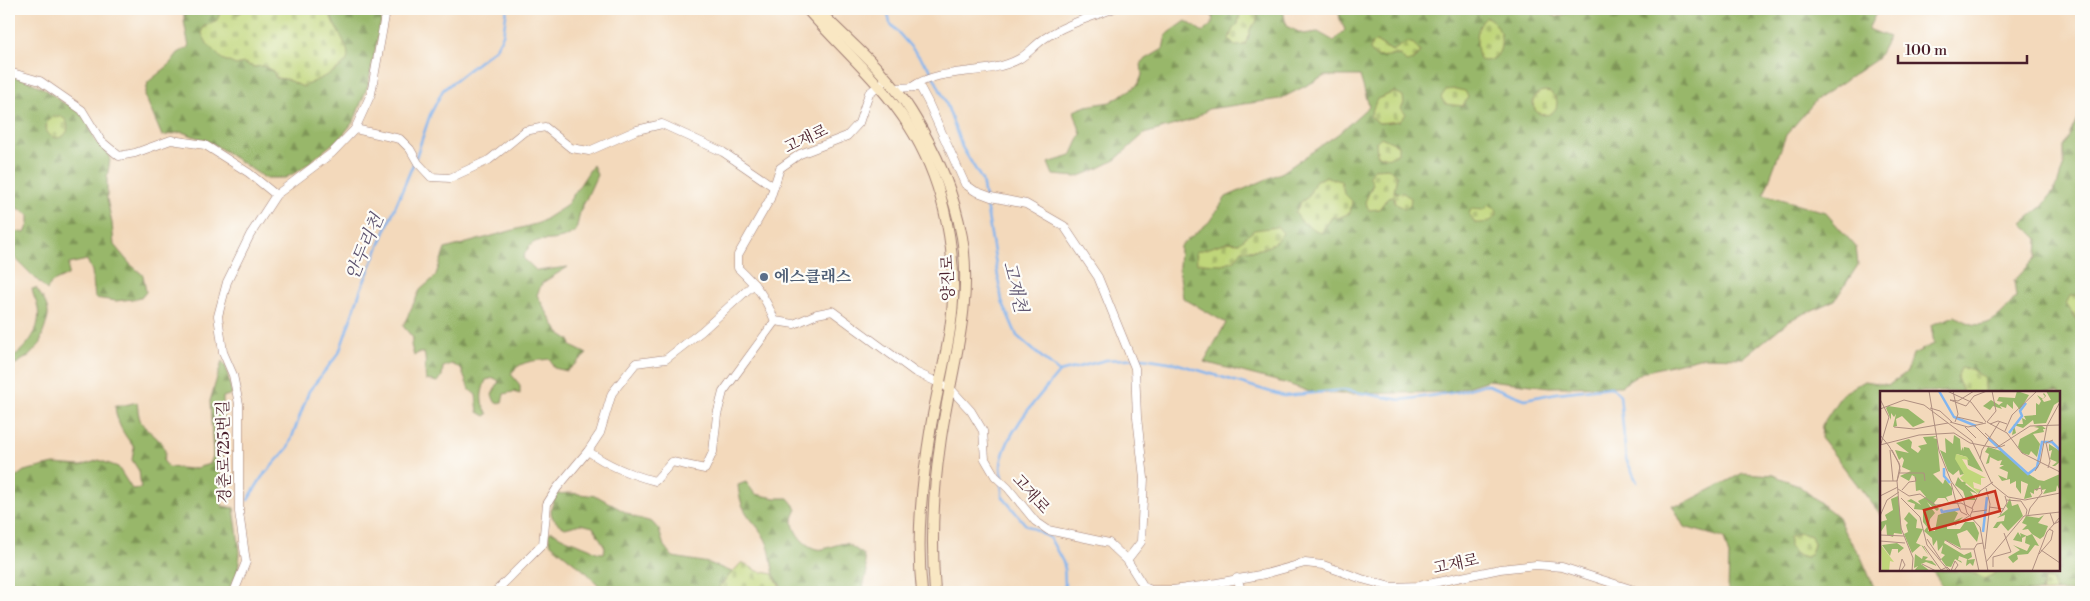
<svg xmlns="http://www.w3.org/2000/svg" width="2090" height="601" font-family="'Libre Bodoni','Noto Serif KR',serif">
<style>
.forest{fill:url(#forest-firs);stroke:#716b4a;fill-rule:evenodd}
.cemetery{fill:url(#cemetery-stones);stroke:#857a52}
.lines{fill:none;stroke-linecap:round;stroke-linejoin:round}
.stream{stroke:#82b5ef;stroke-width:2.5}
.street-casing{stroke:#9e7c73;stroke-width:9}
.secondary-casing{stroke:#9e7c73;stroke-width:12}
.street{stroke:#fff;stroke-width:8}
.secondary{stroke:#f9e7c3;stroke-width:10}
.service-dot{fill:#5c6f8a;stroke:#fdfcf7;stroke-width:2}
.labels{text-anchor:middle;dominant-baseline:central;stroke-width:4.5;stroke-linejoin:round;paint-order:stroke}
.street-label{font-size:16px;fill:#4a1f2b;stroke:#fdfcf7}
.service-label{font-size:16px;font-weight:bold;fill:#4e5e75;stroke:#fdfcf7;text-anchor:start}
.water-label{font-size:18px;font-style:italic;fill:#5e5470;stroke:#fdfcf7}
.inset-river{fill:none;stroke:#82b5ef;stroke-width:2.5}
.inset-road{fill:none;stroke:#af8f81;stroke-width:1}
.view{fill:#c8321e;fill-opacity:0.15;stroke:#c8321e;stroke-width:2.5}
.inset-edge{fill:none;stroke:#4a1f2b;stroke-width:2.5}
</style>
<defs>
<pattern id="forest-firs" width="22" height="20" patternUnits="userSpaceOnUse" patternTransform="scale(1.25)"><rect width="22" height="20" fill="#98b76a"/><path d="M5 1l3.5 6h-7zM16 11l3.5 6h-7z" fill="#7e9457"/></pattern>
<pattern id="cemetery-stones" width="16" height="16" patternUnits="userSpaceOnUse" patternTransform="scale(1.25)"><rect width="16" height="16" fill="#c0d67a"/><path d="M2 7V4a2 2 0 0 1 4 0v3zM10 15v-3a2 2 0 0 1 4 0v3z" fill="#a6b76a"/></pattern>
</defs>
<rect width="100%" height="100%" fill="#fdfcf7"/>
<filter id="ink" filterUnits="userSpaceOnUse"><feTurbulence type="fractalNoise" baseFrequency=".02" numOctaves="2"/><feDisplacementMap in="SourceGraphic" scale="10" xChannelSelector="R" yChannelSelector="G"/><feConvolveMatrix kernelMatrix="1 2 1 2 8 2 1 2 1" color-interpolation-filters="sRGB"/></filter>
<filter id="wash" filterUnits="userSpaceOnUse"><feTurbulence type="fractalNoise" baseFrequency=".0096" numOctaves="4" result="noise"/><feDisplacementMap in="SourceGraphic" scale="20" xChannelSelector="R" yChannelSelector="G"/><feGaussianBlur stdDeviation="1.12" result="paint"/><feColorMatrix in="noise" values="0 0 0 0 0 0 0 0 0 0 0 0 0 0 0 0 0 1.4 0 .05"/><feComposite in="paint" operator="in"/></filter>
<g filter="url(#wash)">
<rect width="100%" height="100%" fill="#f3d9bb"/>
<!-- forest -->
<g class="forest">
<path d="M184,9H243L244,10C233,19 216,20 203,27L243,63L254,67L263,66L273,71L276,78L286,79L303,86L317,79L345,44L336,31L329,9H386L382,17L368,85L354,121L342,136L300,170L285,178H265L212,143L182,132L162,136L145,96L148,82L168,66L178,53L189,47L184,21Z"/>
<path d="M1201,9H1241L1238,24L1233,29L1248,39L1251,27L1258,14L1255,9H1283L1286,26L1303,34L1318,32L1334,41L1345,30L1340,19L1338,9H1543L1556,17L1579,9H1878L1868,29L1889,37L1877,59L1816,100L1786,135L1764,194L1825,212L1856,247L1858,265L1835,300L1790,320L1743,358L1703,357L1643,372L1621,386L1550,387L1488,380L1451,392L1341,394L1310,392L1288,384L1204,362L1226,323L1183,298L1179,269L1180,246L1209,222L1226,197L1283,172L1338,134L1369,106L1360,76H1325L1280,99L1208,109L1195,119L1144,134L1115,160L1095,170L1077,177L1053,175L1048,163L1071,156L1081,134L1074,111L1086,106L1110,102L1138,85L1142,75L1141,62L1163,49L1166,35L1186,21L1203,32L1212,24L1213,16L1201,11ZM1376,41L1392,51L1402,46L1400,55L1389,56ZM1396,92L1400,108V121L1379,123L1371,116L1377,99ZM1397,175L1393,192L1403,193L1394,197L1389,195L1385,202L1369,191L1373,184ZM1308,198L1332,217L1321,232L1301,202ZM1227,242L1239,243L1258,250L1197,252Z"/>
<polygon points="9,76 24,79 45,89 62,102 77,109 88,123 95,140 108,153 110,160 107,178 107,199 112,223 114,245 130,264 143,275 146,292 141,298 116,301 95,298 92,271 87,260 69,264 68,275 51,283 47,290 9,252 9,230 25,233 29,224 29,215 16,207 10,213 9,193 14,194 16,188 9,178"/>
<path d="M2081,110V294L2070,296L2072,314L2081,325V592H2055L2052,580L2044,579L2041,592H1943L1942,585L1932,570C1953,570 1974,571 1994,574L1996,570H2059V392H1982L1985,389L1957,378L1963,392H1881V515L1821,438L1822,425L1842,394L1864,381L1889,385L1907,372L1913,354L1934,344L1931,325L1955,316C1984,335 1997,320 2016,297L2014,281L2037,257L2038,239L2022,223L2043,206L2057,186L2064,164V147Z"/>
<path d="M593,165L597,175L580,212L576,231C572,233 567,237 562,238C542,244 533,233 523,258L537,271L568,267L542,283L537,295L558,332L570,340L571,346L587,354L567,371L554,368L550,359C535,361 520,360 511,374L520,385V394L513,392L504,394L502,403L495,402L492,395L499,381L494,378L486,380C481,392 479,403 488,414L485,416L478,412L476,395L469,389L461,369L452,364L443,367L442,376L438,382L426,380C424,370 427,362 424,353H418L414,356L411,345L413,338L403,326L420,290L435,277L445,249L539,223L566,206Z"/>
<path d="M36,288C44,300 52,309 46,324C44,332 41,335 41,343L29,356L9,368V349L14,356C31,344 43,325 37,304C35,299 33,295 32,289Z"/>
<path d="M222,361L226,367L232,394L223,397L224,443L220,472L222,506L234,508L240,552L238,571L228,592H9V482L24,471L54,464L81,466L99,460L118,467L132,489L141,488L139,471L132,460L134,447C123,434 116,422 115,405H125L137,402C138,408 138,416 141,422C149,435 172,443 163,460L168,467L192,469L210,464L213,456L210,401Z"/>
<path d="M1743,473L1773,475L1798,485L1838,517L1845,533L1861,557L1876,592H1728L1729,556L1724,538L1684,527L1672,505H1681ZM1814,544L1811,554L1806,557L1796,554L1789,547Z"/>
<path d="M746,482L755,494L775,498H788L797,509C796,512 793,516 793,520C792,533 809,552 823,549C831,547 837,544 846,543L863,554L867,571L862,592H787C768,577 775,563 767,543C756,518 741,519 738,485Z"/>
<path d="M570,493L597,496L634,517L652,522L659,530L664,546L673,557L709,563L732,572L719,587L722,592H664L661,591L659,592H605L587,573L551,544L548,534L552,531C564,540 575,542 589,548C595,551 596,553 604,553L605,547L593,527L581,524L565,528C547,518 549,510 557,494Z"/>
</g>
<!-- cemetery -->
<g class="cemetery">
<path d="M243,9H329C332,25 339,31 345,44C347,48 349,56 347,60C339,73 316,79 303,87L286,79L276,78L273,71L263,66L254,67L243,63L236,65L222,59L208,45L202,34L203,27L217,20L220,13L230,10L238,14L244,10Z"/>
<polygon points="1241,9 1255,9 1258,14 1256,23 1251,27 1245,45 1236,46 1229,39 1233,29 1238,24"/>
<path d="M1487,17C1490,19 1494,21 1496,25C1506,38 1502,66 1480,60C1476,47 1474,26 1487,17Z"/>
<polygon points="1376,41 1392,51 1407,42 1414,44 1420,52 1414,60 1406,62 1400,55 1376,57 1370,50 1372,43"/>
<polygon points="1455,89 1465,91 1468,97 1463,106 1445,104 1441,97 1446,90"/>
<circle cx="1545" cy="103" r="12"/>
<polygon points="1395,92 1403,96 1404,104 1401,108 1406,114 1400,121 1379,123 1370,116 1377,99"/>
<circle cx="57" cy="127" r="11"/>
<path d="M1381,137L1398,145V154C1390,159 1385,158 1377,154L1376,142Z"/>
<polygon points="1388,168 1397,175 1394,192 1403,193 1411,198 1410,205 1404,209 1395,203 1394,197 1389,196 1379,209 1369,210 1365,202 1373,184 1369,175 1374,169"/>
<polygon points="1327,177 1341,181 1344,193 1352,201 1350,213 1338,218 1332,217 1321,233 1303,223 1295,213 1301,202 1308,197 1316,180"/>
<path d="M1488,205L1496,209L1497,215C1490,223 1485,223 1475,223L1469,215L1471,209L1483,210Z"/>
<path d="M1278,227L1283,233C1271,249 1262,250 1242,250L1235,260L1222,264L1197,263L1196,252L1227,242L1239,243L1254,230Z"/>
<polygon points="2081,294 2081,325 2066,304 2070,296"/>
<polygon points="1961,368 1971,369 1983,378 1985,389 1982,392 1963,392 1957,378"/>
<polygon points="1799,533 1811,536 1814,544 1811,554 1806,557 1796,554 1789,547 1789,537"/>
<polygon points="742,562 757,571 773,574 779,586 787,592 722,592 719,587"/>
<path d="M1947,570H1996L1994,574L1984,579C1968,569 1965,573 1947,570Z"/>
<polygon points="2044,579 2052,580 2055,592 2041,592"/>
</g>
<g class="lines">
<!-- stream -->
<g class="stream">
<path d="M887,9L890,23L930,69L945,100L962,147L982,180L1002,301L1017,336L1059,372C1039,397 1009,428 1002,459C1000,465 1001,472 1002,479"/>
<polyline points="416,157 430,115 443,90 496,48 503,35 507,9"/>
<polyline points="1059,372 1106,360 1143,358 1175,363 1284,396 1344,390 1401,400 1458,392 1485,384 1525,399 1557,393 1611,387 1620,395 1626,459 1637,482"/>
<polyline points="1002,484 1002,496 1025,524 1050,538 1064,564 1065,585 1061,592"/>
<polyline points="248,500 262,477 288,448 309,391 339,353 361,289 414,162"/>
</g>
</g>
</g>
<g filter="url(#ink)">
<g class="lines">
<defs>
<g id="street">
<polyline points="9,72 40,81 82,110 101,141 119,156 135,153 171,140 205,145 249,173 276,195"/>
<path d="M882,83L869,93L859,123L847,136L800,154L780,168L770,199L738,255V268C758,287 764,295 775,321L794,324L817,314L832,311L915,372L950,388L971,411L983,431L985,459L995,476L1008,488L1035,521L1048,530L1109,543L1127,560L1144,587L1151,590H1173L1201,586L1265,574L1305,563L1323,565L1362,579L1391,587L1419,586L1500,569L1536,565L1562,567L1640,592"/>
<path d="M912,87C943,66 985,77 1019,59C1028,54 1036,44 1045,38C1066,24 1089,18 1112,9"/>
<polyline points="894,88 920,87 928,102 965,184 975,191 991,197 1026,204 1064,226 1098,277 1135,368 1137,417 1144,478 1141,542 1127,560"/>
<polyline points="355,129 400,139 410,149 418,163 431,177 450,178 489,160 525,131 545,127 571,148 589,151 637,130 662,124 723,152 774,187"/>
<path d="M588,451C607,465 632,475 655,481L672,462L705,469L713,452L717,415L723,392L775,321"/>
<polyline points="1237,578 1242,592"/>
<polyline points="234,592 246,562 239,512 239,404 233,375 223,352 218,316 227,282 250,235 276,195 332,153 355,129 371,94 385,16 389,9"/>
<polyline points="495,592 543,544 547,504 557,488 588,451 600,433 612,393 636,363 666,359 702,331 754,284"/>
</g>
<g id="secondary">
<path d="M807,9C841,48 881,82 909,126C941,176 955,239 953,299C951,342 938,384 931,426C922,481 916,537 922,592"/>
<path d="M817,9C849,42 887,72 911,111C935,149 954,192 962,237C974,308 949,376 940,445C933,494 931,543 935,592"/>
</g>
</defs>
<!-- street casing -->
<use href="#street" class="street-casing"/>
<!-- secondary casing -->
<use href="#secondary" class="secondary-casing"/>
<!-- street -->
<use href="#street" class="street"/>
<!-- secondary -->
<use href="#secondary" class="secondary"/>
</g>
</g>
<!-- markers -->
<circle class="service-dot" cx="764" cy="277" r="5"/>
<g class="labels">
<!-- street labels -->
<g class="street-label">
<text transform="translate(806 139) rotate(-25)">고재로</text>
<text transform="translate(948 278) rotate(-92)">양진로</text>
<text transform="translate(224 452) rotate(-91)">경춘로725번길</text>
<text transform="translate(1031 494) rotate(48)">고재로</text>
<text transform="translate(1456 564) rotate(-12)">고재로</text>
</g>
<!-- service labels -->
<g class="service-label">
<text x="774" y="277">에스클래스</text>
</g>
<!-- water labels -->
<g class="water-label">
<text transform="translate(365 247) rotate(-67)">안두리천</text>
<text transform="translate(1015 287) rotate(76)">고재천</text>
</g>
</g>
<!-- overview -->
<g transform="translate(1880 391)">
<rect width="180" height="180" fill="#f3d9bb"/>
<path d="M137,0L149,4L140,19L133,10V18L127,13L126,17L120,15L122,18L113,15L110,19L103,15L111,9L119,14L123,11L117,10L119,6L135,7ZM166,0H180V10L174,14L166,32L154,33L153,29L143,37L134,34L136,42L132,44L134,33H143L142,27L146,29L144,25L156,24V12L159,14L161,10L157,4L163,8L165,5L163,3L164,2L166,5L163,8H162L164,11L171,9ZM8,15L28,18L45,31L33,36L22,25L16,28L17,35L13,36L16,23L14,26L11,22V29L6,17ZM161,34L166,38H163L164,41L153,43L160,53L157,66L151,60L149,64L142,62L138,56L140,48L157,39L159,37L154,36ZM74,44L80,48L81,60L83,56L84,60V56L89,57L103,81L88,74L87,66L77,63L84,83L80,84L79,79L73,84L68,80L60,59L66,62L65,47L73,53ZM57,45L53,47L57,48L60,80L53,83L63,93L65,88L72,97V104L66,106L69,112L65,107H58L54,112L59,118L57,120L47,111L55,122L50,128L48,140H55L58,124L73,119L78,122L74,130L83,126L77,132L67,134V138H80L85,131H94L99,142L97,151L87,139L77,143L81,157L65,149L64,152L84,164L91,161L92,166L87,169L95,168L93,175L90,172L86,175L87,168L79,165L78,169L81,170L82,172L75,168L71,176L66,175L61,168L65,164L61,162L60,167L63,154L58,160L57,149L53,155L52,147L44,140L47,136L43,131V119L34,118L35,113L27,110L31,108L41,114L38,110L46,106L40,99L36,100L35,86L32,84L29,90L20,85L31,80L22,76L24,69L22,66L19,69L15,59L29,62L16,52L29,48L32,51L31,57L38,62L41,58L38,55L47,53L43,46ZM169,53L180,60V71L175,75H172L177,71L170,68L172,59L169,60ZM108,56L124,61L141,78L158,89L164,90L180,83V100L177,94L176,100L163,103L166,98L162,99L160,94L157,100L154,98V103L150,101L152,106L144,108L148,93L141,90V103L136,96V90L130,93V88L122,90L118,84L127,88L128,81L119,77L124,74H120L122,69L118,70L110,66L109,72L106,73L109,63L105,61ZM78,86L82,91L91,89L85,93L98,103L90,100L96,109H86L83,100L75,94ZM18,105L22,143L14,142L13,146L7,144L6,133L0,142V131L7,129L5,124L13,119L11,108ZM130,107L132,115L138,113L143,125L128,140L121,132L117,137H113L117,131L124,130L125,124L117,127L128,118L126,115ZM29,121L37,129L36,137L43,138L36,152L43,155L49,165L41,154L32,162L24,143L28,141L26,134L28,132L24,128ZM164,124L158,132L168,135L164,145L160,148L152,143L159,155L155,154L148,163L137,164L138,168L133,172L128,166L140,159L133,154L147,160L150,154L145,152L146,145L142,147V151L133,149L138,141L141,146L140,142L147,145L152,143L148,138L142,139L147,134L142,132L146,125L159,127ZM17,152L24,157L18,162V158H12L10,165L2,154ZM35,163L42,168L43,165L48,166L45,169L52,170L57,175L46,171L41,173L50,180H34L38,175L34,177Z" fill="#98b76a"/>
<path d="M76,63L87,66L89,69L82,68L88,78L106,87H101V94L93,91L94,97L101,99L98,102L80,87L84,83L75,68Z" fill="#c0d67a"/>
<path d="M1,154L14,171L10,170L9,180H2Z" fill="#c0d67a"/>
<path class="inset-river" d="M59,0L74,26L96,35M129,42L142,25L140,20L146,12M108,47L148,83L157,76L162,51H172L180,59M64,77V85L70,92M61,118L62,121L80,118M103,141L107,106"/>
<path class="inset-road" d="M49,0L59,60L71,90L83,107L87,122L100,136L108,180M67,0L91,11L106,31M73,0L78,23L75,31M94,0L78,10L70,9L86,15L94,5L107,0M0,8L9,26L0,56M50,17L60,20L72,31M0,18L24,9L44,14L92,50L112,93L128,106L145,109L180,102M77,26L103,32M70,31L88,36L106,32M107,31L127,42L142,62L180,81M107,31L116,20L112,0M110,33L118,30L127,33M95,35L108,48M14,36L34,38L68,32M85,36L96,47M125,40L132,24L157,0M105,42L120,56L125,54M0,44L9,55L19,72L20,80L17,90L20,75L12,59M0,54L39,44L74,42L90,52L116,57L150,35L180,34M10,59L13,90M100,68L102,59L120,30M168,77L170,70L166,52L173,49M155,80L160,72L167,35L180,11M20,82H44L45,90M0,90H17M17,90L21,137L33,167L32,180M71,92L76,111M18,98L29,105L40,103L55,114L81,112L93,118L90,125M22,99L29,91L36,90L35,86M0,105L18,96M21,107L40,126L47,154L69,180M126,109L141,110L147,119L146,124M77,111L81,121L87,124M109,116L124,118M92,117L100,100L113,91M92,121L107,119M170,122L174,133L180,130M120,124L127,112L125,105M148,124L150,117L162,102L161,97L154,99M0,125L7,109L19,101M75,134L89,125M0,144L24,145M47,148L61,169M65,149L80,158H94M0,150L25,152M44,155L61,179L67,176L71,180M105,158L110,113L106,97M161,159L180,172M159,163L171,149L173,140L169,138M106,171L144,125L180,121M42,173L56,180M113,176V166L131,161L124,142M19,180L22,168L25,174L21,180M71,180L75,170L78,174L74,180M99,180L94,158L97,153L103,152M152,180L167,141L180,126"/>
<path class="view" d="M115,100L120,120L50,139L44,119Z"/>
<rect width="180" height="180" class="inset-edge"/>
</g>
<!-- margin -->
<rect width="2090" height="601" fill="none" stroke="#fdfcf7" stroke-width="30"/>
<!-- scale -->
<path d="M1898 55v8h129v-8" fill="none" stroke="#4a1f2b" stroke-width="2.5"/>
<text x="1905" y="55" font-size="15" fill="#4a1f2b" stroke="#fdfcf7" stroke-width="4" paint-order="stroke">100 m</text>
</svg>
